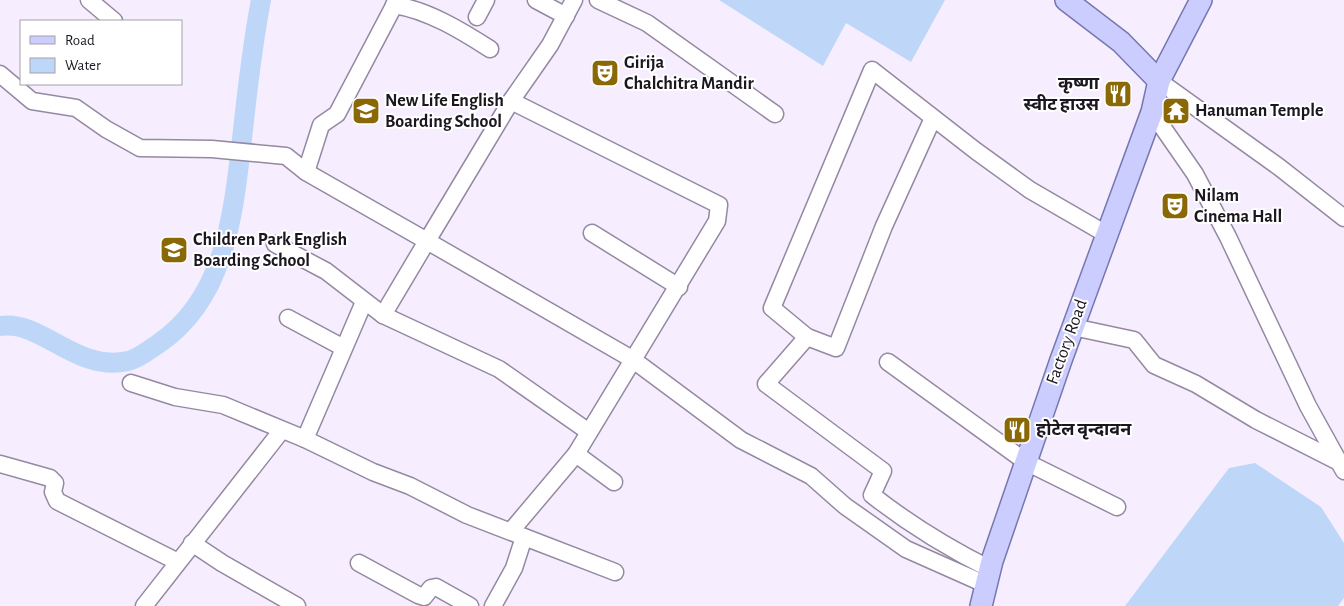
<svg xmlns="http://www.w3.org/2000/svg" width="1344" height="606" font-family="'Alegreya Sans','Noto Sans Devanagari',sans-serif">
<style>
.water{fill:#bed7f8}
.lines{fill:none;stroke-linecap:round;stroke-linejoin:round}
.river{stroke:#bed7f8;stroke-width:20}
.minor-casing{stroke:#9588a1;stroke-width:19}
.major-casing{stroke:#7777b0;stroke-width:24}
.minor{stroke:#fff;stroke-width:16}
.major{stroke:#cbcdfe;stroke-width:21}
.labels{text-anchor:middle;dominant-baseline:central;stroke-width:4;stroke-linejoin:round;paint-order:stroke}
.poi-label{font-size:18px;font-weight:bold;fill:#1b161f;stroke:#fff;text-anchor:start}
.street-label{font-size:18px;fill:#1b161f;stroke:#fff}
</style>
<rect width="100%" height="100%" fill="#f6eefe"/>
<!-- water -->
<g class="water">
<polygon points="719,0 945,0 911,62 846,23 823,66"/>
<polygon points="1255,463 1321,507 1344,543 1344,598 1338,606 1125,606 1229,468"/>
</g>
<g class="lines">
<!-- river -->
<path class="river" d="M0,326C41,319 76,373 128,361C138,359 149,350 158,344C226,298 233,214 242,139C247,92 252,46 261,0"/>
<defs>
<g id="minor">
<polyline points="89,0 114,21"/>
<polyline points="536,0 566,16"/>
<polyline points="574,0 550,45 511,101 427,241 632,359 741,440 811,476 845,506 906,549 987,585"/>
<polyline points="598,0 647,23 775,114"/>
<path d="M394,5C428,10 462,31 490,49"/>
<polyline points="477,17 486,0"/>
<polyline points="0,74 32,101 76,108 106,129 140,148 212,149 286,156 306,172 427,241 383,315"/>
<polyline points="1159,81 1279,167 1344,218"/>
<polyline points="1152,112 1195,174 1228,237 1308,406 1344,471"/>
<path d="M933,118L884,226L836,348L807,337L766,384L883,471L872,495C909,524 948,548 990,569"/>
<polyline points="306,172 321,125 337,114 397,0"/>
<polyline points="592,233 679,287"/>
<polyline points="275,244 326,271 383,315 499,369 589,432"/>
<polyline points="288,318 342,347"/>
<polyline points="1073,327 1134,340 1154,365 1196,384 1256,420 1339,462"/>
<polyline points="807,337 772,308 872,70 976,151 1030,190 1106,234"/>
<polyline points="888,362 1026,462 1117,507"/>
<polyline points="131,383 175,397 223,405 305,439 373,472 410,486 467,515 615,572"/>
<polyline points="305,439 364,302"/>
<polyline points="576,454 614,482"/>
<polyline points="0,464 50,478 55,483 53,492 57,501 178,562"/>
<polyline points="511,531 576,454 717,221 719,205 511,101"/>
<polyline points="192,543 222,563 297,606"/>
<polyline points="359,563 418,595 424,597 431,588 436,587 470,606"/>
<polyline points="144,606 282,430"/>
<polyline points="493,606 514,568 524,537"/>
</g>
<g id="major">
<polyline points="1066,0 1121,42 1159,81"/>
<polyline points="981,606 992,561 1061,360 1152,112 1159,81 1201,0"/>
</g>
</defs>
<!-- minor casing -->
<use href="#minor" class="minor-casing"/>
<!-- major casing -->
<use href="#major" class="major-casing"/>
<!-- minor -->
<use href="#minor" class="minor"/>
<!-- major -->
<use href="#major" class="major"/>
</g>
<!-- icons -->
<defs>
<symbol id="theatre-square" viewBox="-11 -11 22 22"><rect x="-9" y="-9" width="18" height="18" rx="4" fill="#896805" stroke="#fff"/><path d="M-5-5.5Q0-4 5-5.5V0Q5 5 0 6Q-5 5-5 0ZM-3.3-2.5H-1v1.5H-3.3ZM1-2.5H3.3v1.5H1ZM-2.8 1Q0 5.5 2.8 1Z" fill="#fff"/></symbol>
<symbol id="restaurant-square" viewBox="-11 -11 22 22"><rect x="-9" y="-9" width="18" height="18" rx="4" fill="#896805" stroke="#fff"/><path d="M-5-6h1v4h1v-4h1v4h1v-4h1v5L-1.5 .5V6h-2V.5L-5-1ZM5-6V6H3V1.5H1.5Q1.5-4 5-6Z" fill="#fff"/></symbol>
<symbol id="school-square" viewBox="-11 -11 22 22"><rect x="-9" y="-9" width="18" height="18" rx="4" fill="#896805" stroke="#fff"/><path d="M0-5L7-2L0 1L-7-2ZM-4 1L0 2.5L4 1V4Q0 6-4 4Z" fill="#fff"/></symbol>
<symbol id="temple-square" viewBox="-11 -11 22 22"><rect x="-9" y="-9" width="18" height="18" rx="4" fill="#896805" stroke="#fff"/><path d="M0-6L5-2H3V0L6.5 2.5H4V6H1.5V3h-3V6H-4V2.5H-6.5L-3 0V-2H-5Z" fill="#fff"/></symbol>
</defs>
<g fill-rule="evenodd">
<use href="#theatre-square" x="589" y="57" width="32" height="32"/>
<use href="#restaurant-square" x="1102" y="78" width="32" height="32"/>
<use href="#school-square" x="350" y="95" width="32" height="32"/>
<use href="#temple-square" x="1160" y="95" width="32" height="32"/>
<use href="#theatre-square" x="1159" y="190" width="32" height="32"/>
<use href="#school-square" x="158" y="234" width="32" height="32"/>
<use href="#restaurant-square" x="1001" y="414" width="32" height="32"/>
</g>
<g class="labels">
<!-- poi labels -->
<g class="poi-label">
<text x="624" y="63">Girija<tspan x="624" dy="21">Chalchitra Mandir</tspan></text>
<text x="1099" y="84" text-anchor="end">कृष्णा<tspan x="1099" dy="21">स्वीट हाउस</tspan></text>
<text x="385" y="101">New Life English<tspan x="385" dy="21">Boarding School</tspan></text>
<text x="1195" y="111">Hanuman Temple</text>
<text x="1194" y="196">Nilam<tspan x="1194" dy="21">Cinema Hall</tspan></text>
<text x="193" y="240">Children Park English<tspan x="193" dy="21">Boarding School</tspan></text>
<text x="1036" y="430">होटेल वृन्दावन</text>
</g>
<!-- street labels -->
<g class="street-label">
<text transform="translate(1067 342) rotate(-70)">Factory Road</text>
</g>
</g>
<!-- legend -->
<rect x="20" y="20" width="162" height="65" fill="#ffffff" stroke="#a4a2a5"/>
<rect x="30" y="36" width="25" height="8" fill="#cbcdfe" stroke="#a4a2a5"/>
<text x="65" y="45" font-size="15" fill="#1b161f">Road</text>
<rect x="30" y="58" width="25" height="15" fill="#bed7f8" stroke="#a4a2a5"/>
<text x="65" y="70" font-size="15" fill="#1b161f">Water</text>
</svg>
